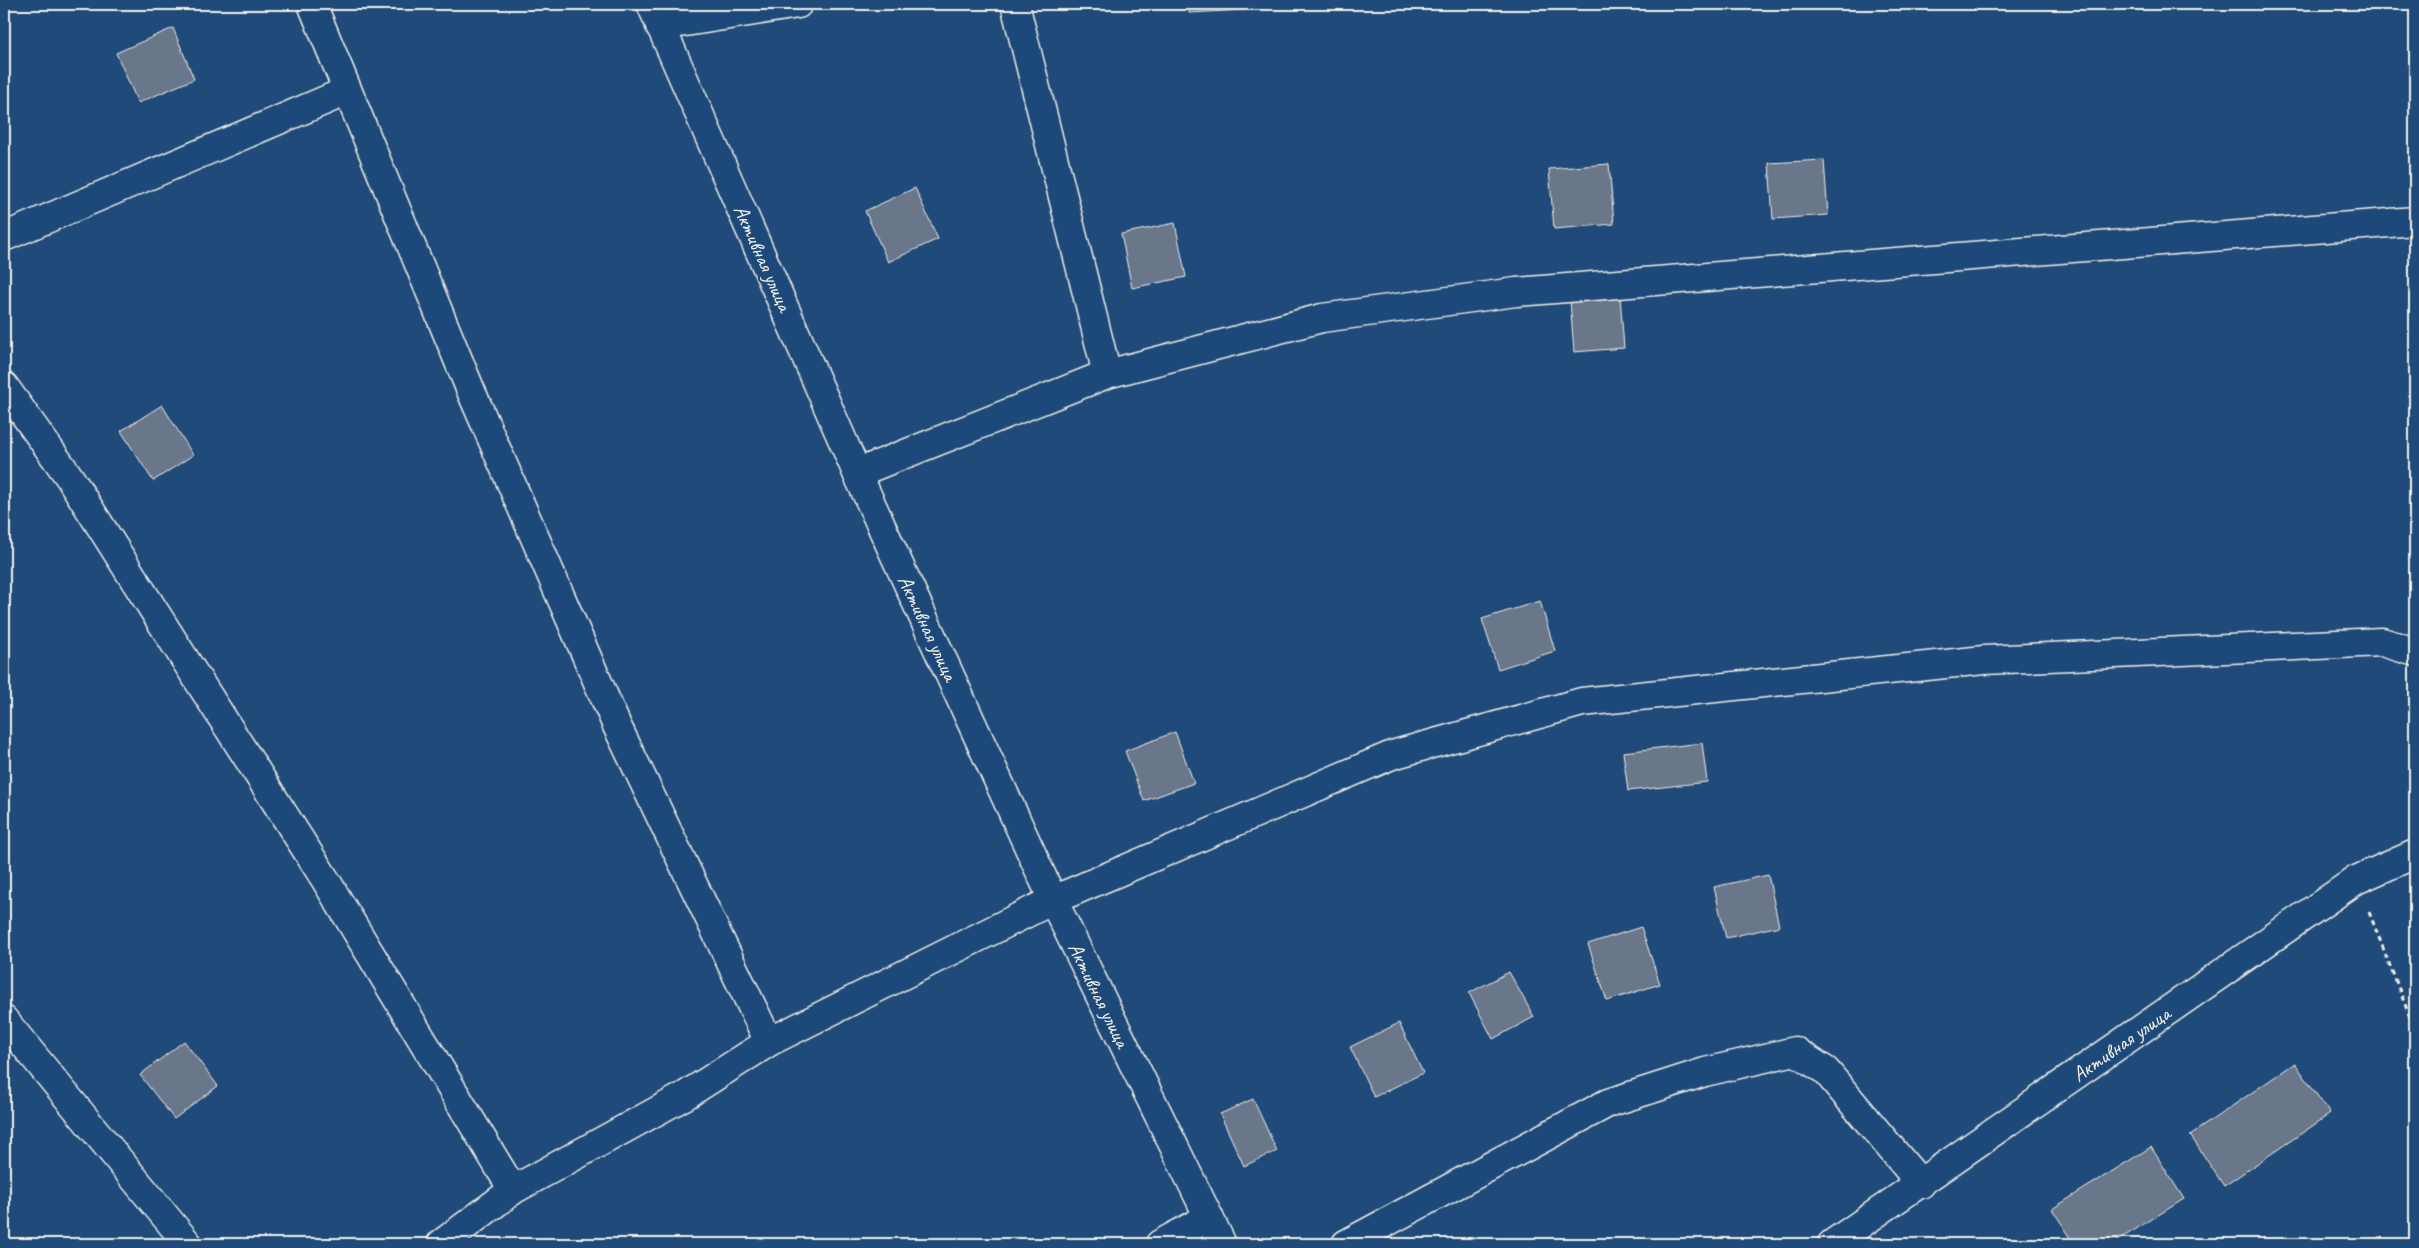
<svg xmlns="http://www.w3.org/2000/svg" width="2419" height="1248" font-family="Caveat,sans-serif">
<style>
.building{fill:#6b7689;stroke:#f4f1e8}
.lines{fill:none;stroke-linecap:round;stroke-linejoin:round}
.minor-casing{stroke:#f4f1e8;stroke-width:31}
.major-casing{stroke:#f4f1e8;stroke-width:31}
.path{stroke:#f4f1e8;stroke-width:3;stroke-dasharray:5 4;stroke-linecap:butt}
.minor{stroke:#1f4a7a;stroke-width:28}
.major{stroke:#1f4a7a;stroke-width:28}
.labels{text-anchor:middle;dominant-baseline:central;stroke-width:4;stroke-linejoin:round;paint-order:stroke}
.street-label{font-size:21px;fill:#f4f1e8;stroke:#1f4a7a}
</style>
<rect width="100%" height="100%" fill="#1f4a7a"/>
<filter id="ink" filterUnits="userSpaceOnUse"><feTurbulence type="fractalNoise" baseFrequency=".02" numOctaves="2"/><feDisplacementMap in="SourceGraphic" scale="10" xChannelSelector="R" yChannelSelector="G"/><feConvolveMatrix kernelMatrix="1 2 1 2 8 2 1 2 1" color-interpolation-filters="sRGB"/></filter>
<g filter="url(#ink)">
<!-- building -->
<g class="building">
<polygon points="1189,4 1245,4 1245,10 1189,13"/>
<polygon points="173,28 194,79 138,103 116,53"/>
<polygon points="1824,160 1828,215 1773,219 1769,163"/>
<polygon points="1609,164 1614,224 1554,229 1549,169"/>
<polygon points="915,188 938,239 888,262 865,211"/>
<polygon points="1175,223 1186,277 1132,288 1121,234"/>
<polygon points="1620,296 1624,348 1574,352 1570,300"/>
<polygon points="162,405 193,455 153,481 121,431"/>
<polygon points="1540,601 1555,651 1498,669 1482,619"/>
<polygon points="1175,732 1194,783 1144,801 1125,751"/>
<polygon points="1702,743 1707,782 1628,791 1623,752"/>
<polygon points="1768,875 1779,926 1726,938 1714,887"/>
<polygon points="1641,927 1660,984 1607,1001 1588,944"/>
<polygon points="1509,972 1534,1017 1493,1039 1469,993"/>
<polygon points="1399,1023 1423,1073 1374,1097 1350,1047"/>
<polygon points="184,1041 218,1086 174,1119 140,1075"/>
<polygon points="2295,1063 2330,1114 2224,1186 2190,1135"/>
<polygon points="1253,1099 1277,1151 1244,1166 1220,1114"/>
<polygon points="2151,1147 2184,1199 2112,1244 2075,1244 2052,1209"/>
</g>
<g class="lines">
<defs>
<g id="minor">
<polyline points="312,4 471,391 617,726 769,1042"/>
<polyline points="1015,4 1107,374"/>
<polyline points="660,26 798,4"/>
<polyline points="4,237 347,91"/>
<polyline points="4,386 70,478 191,669 325,879 513,1190"/>
<polyline points="857,473 1107,374 1322,318 1516,292 2415,221"/>
<polyline points="4,1020 188,1244"/>
<polyline points="441,1244 513,1190 686,1095 769,1042 1053,900 1392,755 1582,702 1984,660 2382,642 2415,652"/>
<polyline points="1160,1244 1209,1217"/>
<polyline points="1346,1244 1608,1103 1705,1072 1795,1051 1826,1071 1921,1184"/>
</g>
<g id="major">
<polyline points="651,4 857,473 1053,900 1222,1244"/>
<polyline points="1832,1244 2356,880 2415,854"/>
</g>
</defs>
<!-- minor casing -->
<use href="#minor" class="minor-casing"/>
<!-- major casing -->
<use href="#major" class="major-casing"/>
<!-- path -->
<polyline class="path" points="2369,912 2415,1030"/>
<!-- minor -->
<use href="#minor" class="minor"/>
<!-- major -->
<use href="#major" class="major"/>
</g>
</g>
<g class="labels">
<!-- street labels -->
<g class="street-label">
<text transform="translate(763 258) rotate(66)">Активная улица</text>
<text transform="translate(928 628) rotate(65)">Активная улица</text>
<text transform="translate(1099 995) rotate(64)">Активная улица</text>
<text transform="translate(2121 1044) rotate(-35)">Активная улица</text>
</g>
</g>
<!-- margin -->
<rect width="2419" height="1248" fill="none" stroke="#1f4a7a" stroke-width="20"/>
<rect x="10" y="10" width="2399" height="1228" fill="none" stroke="#f4f1e8" stroke-width="2" filter="url(#ink)"/>
</svg>
